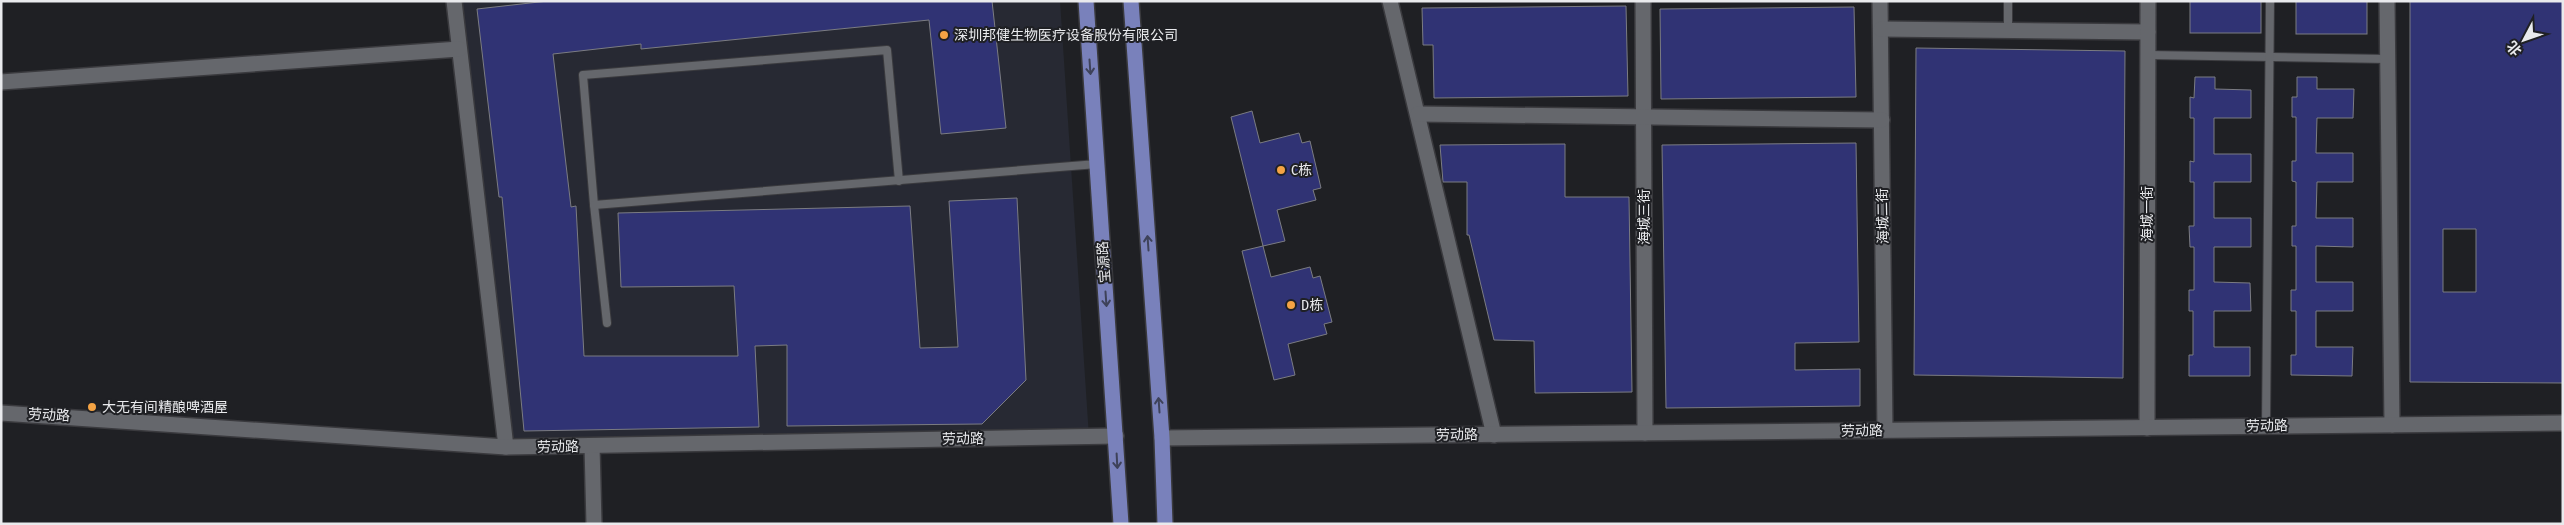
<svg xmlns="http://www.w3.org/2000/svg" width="2564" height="525" font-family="'Fira Sans Condensed','Noto Sans SC',sans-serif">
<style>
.built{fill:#272933}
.building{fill:#303374;stroke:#7b7c82;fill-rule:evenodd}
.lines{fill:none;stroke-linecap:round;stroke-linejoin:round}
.lane-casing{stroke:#3a3a3e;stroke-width:10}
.street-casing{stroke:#3a3a3e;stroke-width:18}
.secondary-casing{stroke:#3a3a3e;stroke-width:18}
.primary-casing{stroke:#3a3a3e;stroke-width:18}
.lane{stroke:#65676c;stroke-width:8}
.street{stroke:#65676c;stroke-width:15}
.secondary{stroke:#65676c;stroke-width:15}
.primary{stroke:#7981bb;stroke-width:15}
.oneway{stroke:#3e4259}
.poi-dot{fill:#f4a344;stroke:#1f2024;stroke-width:2}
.labels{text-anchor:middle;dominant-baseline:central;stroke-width:4;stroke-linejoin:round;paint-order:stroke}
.poi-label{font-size:14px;fill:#e9eaed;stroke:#1f2024;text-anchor:start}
.street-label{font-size:14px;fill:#e9eaed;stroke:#1f2024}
</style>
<rect width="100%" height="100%" fill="#1f2024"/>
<!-- built -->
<polygon class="built" points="454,1 1060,1 1089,437 506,447"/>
<!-- building -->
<g class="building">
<polygon points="548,1 992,1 1006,128 941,134 929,20 641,49 641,44 553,54 571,207 576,206 584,356 738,356 734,286 621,287 618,213 910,206 920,348 958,347 949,201 1017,198 1026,380 982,424 787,426 787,345 755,346 759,427 524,431 502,197 499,197 477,9"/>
<rect x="2190" y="1" width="71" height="32"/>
<rect x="2296" y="1" width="71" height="33"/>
<path d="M2410,1H2563V383L2410,382ZM2443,229H2476V292H2443Z"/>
<polygon points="1626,6 1628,96 1434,98 1433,45 1423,45 1422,8"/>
<polygon points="1854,7 1856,97 1661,99 1660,9"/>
<polygon points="1916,48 2125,51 2123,378 1914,375"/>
<polygon points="2195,77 2215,77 2215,89 2251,90 2251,118 2214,118 2214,154 2251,154 2251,182 2214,182 2214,218 2251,218 2251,247 2214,247 2214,282 2250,283 2251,311 2214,311 2214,347 2250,347 2250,376 2189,376 2189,355 2193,355 2193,311 2189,311 2189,290 2194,290 2194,247 2190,247 2189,226 2194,226 2194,182 2190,182 2190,161 2194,162 2194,118 2190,118 2190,97 2194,98"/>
<polygon points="2297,77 2317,77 2317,89 2354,89 2353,118 2317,118 2316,153 2353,153 2353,182 2317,182 2316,218 2353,218 2353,247 2316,246 2316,282 2353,282 2353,311 2316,311 2316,347 2353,347 2352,376 2291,375 2291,355 2296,355 2296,311 2291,311 2291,290 2296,290 2296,246 2292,246 2292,226 2296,226 2296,182 2292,181 2292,161 2296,161 2296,117 2292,117 2292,97 2297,97"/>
<polygon points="1252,111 1260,143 1299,133 1302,143 1310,141 1321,188 1313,190 1316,200 1277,210 1285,241 1263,246 1231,117"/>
<polygon points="1856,143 1859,342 1795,343 1795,370 1860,369 1860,406 1666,408 1662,145"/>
<polygon points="1565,144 1565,197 1629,197 1632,392 1535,393 1534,341 1494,340 1469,235 1467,235 1467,182 1443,182 1440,145"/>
<polygon points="1263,246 1271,277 1310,267 1313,278 1320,276 1332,322 1324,324 1327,334 1288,344 1295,375 1274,380 1242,251"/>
</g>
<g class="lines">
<defs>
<g id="lane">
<polyline points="2008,30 2008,1"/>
<polyline points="2148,55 2388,59"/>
<polyline points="594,205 583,75 887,50 899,181"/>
<polyline points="607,323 594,205 1097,164"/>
<polyline points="2266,426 2270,1"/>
</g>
<g id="street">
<polyline points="454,1 506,447"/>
<polyline points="1390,1 1494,435"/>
<polyline points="1643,1 1645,433"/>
<polyline points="1880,1 1885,430"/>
<polyline points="2387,1 2392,425"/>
<polyline points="1881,29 2148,32"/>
<polyline points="1,82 459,49"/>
<polyline points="1418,114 1882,120"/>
<polyline points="2147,428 2148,1"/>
<polyline points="592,446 594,524"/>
</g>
<g id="secondary">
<polyline points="1,413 506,447 1116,436"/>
<polyline points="1162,438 2563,423"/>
</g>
<g id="primary">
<polyline points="1086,1 1121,524"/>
<polyline points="1131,1 1162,438 1165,524"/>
</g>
</defs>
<!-- lane casing -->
<use href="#lane" class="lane-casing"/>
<!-- street casing -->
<use href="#street" class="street-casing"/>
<!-- secondary casing -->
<use href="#secondary" class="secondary-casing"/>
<!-- primary casing -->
<use href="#primary" class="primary-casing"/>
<!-- lane -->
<use href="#lane" class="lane"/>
<!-- street -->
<use href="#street" class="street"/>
<!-- secondary -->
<use href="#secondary" class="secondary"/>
<!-- primary -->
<use href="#primary" class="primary"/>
</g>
<!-- one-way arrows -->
<defs><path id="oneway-shaft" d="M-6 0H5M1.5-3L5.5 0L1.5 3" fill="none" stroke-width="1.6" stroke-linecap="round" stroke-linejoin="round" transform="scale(1.25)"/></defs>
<g class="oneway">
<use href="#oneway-shaft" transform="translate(1090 67) rotate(86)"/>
<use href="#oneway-shaft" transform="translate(1148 243) rotate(-94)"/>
<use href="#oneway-shaft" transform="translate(1106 299) rotate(86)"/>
<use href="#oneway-shaft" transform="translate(1159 405) rotate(-94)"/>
<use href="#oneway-shaft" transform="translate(1117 461) rotate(87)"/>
</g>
<!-- markers -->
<g class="poi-dot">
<circle cx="944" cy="35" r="5"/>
<circle cx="1281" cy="170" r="5"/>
<circle cx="1291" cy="305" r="5"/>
<circle cx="92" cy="407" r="5"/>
</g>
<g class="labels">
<!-- poi labels -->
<g class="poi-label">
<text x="954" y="35">深圳邦健生物医疗设备股份有限公司</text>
<text x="1291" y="170">C栋</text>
<text x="1301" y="305">D栋</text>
<text x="102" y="407">大无有间精酿啤酒屋</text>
</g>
<!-- street labels -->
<g class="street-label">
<text transform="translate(2147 214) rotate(-90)">海城一街</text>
<text transform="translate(1883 216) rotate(-91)">海城二街</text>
<text transform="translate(1644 217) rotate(-90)">海城三街</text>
<text transform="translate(1104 262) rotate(-94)">宝源路</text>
<text transform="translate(49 415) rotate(3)">劳动路</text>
<text transform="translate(2267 426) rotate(-1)">劳动路</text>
<text transform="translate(1862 431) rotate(-1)">劳动路</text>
<text transform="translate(1457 435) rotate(-1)">劳动路</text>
<text transform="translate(963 439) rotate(-1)">劳动路</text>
<text transform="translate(558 447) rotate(-1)">劳动路</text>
</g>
</g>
<!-- border -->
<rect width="2564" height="525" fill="none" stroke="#e9eaed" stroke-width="5"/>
<!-- north arrow -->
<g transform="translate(2524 40) rotate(229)" stroke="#1f2024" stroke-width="4" paint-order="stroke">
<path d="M0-4L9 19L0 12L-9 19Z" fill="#e9eaed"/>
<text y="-8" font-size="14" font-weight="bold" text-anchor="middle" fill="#e9eaed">北</text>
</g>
</svg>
